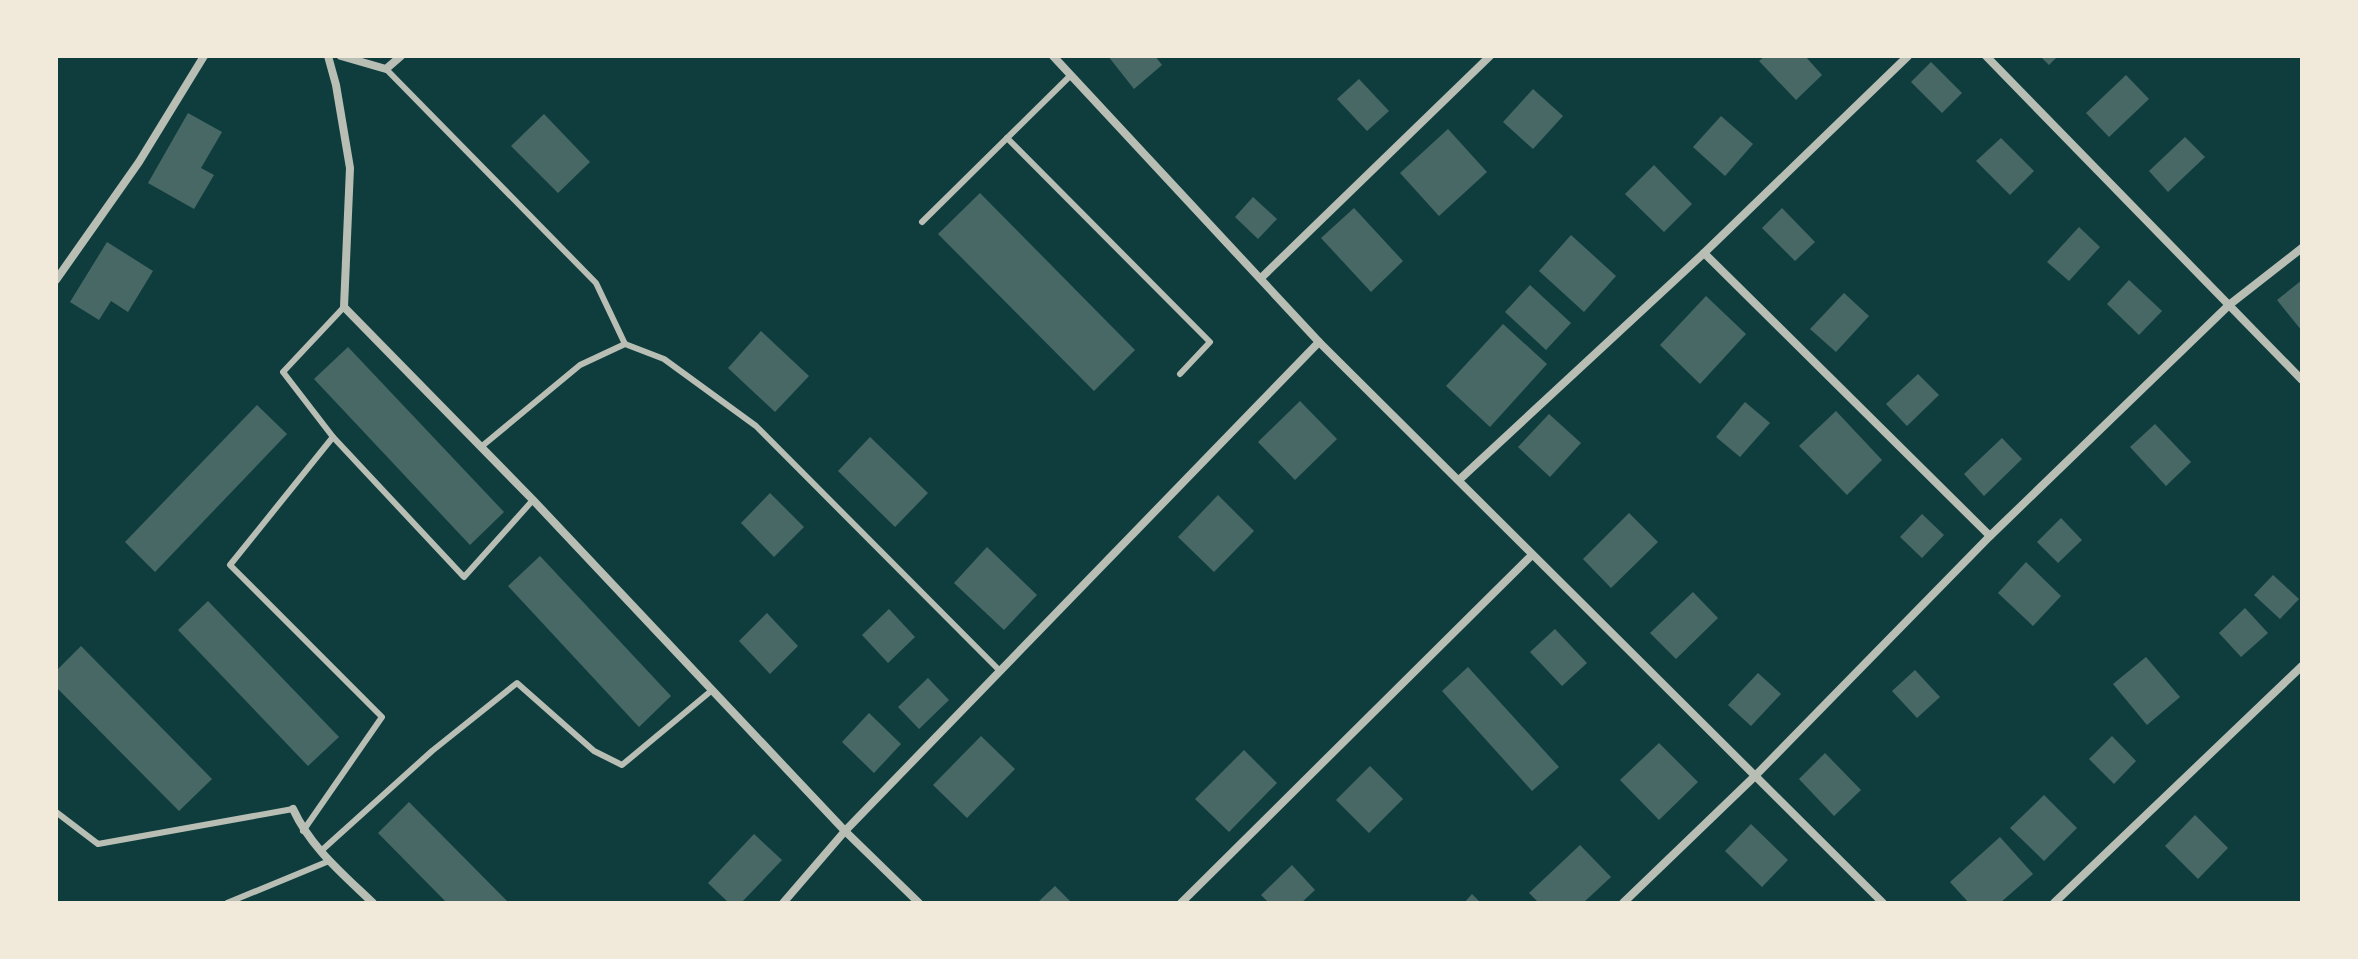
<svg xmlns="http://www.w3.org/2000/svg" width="2358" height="959" font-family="'Noto Sans',sans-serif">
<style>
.building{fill:#486865}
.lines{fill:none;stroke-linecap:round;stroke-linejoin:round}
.service{stroke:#b8beb3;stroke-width:6}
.minor{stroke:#b8beb3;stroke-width:8}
</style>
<rect width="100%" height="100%" fill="#0f3d3e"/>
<!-- building -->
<g class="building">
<polygon points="1108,56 1155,56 1162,65 1134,89"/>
<polygon points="1765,56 1805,56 1822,75 1796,100 1759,61"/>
<polygon points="2040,56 2058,56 2049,65"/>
<polygon points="1931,62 1962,93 1942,113 1911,82"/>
<polygon points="2126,75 2149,99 2109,137 2086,113"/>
<polygon points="1359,79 1389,111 1367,131 1337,99"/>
<polygon points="1533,89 1563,116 1533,149 1503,122"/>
<polygon points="188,113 222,132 201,168 214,175 194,209 148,183"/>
<polygon points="544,114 590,162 558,193 511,146"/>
<polygon points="1721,116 1753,144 1725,176 1693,147"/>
<polygon points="1448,129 1487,172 1439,216 1400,173"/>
<polygon points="2185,137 2205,157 2168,192 2149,171"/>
<polygon points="2001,138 2034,171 2010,195 1976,161"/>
<polygon points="1654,165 1692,204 1664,232 1625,194"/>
<polygon points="980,193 1135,350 1094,391 938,234"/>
<polygon points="1253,197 1277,219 1258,239 1235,217"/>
<polygon points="1354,208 1403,261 1371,292 1321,238"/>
<polygon points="1782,208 1815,242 1795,261 1762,228"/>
<polygon points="2079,227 2100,247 2069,281 2047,262"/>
<polygon points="1571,235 1616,276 1584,312 1539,271"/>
<polygon points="107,242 153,271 128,312 111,301 99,320 70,302"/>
<polygon points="2129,280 2162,311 2139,335 2107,304"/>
<polygon points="2302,280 2302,331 2277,300"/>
<polygon points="1530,285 1571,323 1546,350 1505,312"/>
<polygon points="1844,293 1869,316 1836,352 1810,329"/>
<polygon points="1706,296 1746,334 1700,384 1660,345"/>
<polygon points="1503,324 1547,364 1490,427 1446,386"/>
<polygon points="761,331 809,376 775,412 728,368"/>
<polygon points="348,347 504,512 470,545 314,379"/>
<polygon points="1918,374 1939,395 1907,426 1886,404"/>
<polygon points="1300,401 1337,439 1295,480 1258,442"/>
<polygon points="1745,402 1770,423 1740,457 1716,437"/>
<polygon points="257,405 287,434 155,572 125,542"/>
<polygon points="1836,411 1882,460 1847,495 1799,446"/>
<polygon points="1549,414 1581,443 1550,477 1518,447"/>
<polygon points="2155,424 2191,462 2166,486 2130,447"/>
<polygon points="870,437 928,493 895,527 838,471"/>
<polygon points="2002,438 2022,459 1984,496 1964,474"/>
<polygon points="770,493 804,527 774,557 741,523"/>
<polygon points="1218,495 1254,531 1214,572 1178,537"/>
<polygon points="1629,513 1658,542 1611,588 1583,559"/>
<polygon points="1922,514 1944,535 1922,558 1900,537"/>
<polygon points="2061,518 2082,540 2058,563 2037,542"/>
<polygon points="987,547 1037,595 1004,630 954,583"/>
<polygon points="540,556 671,696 639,727 508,586"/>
<polygon points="2026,562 2061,596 2033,626 1998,593"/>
<polygon points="2273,575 2299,599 2280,619 2254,595"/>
<polygon points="1693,592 1718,618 1676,659 1650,633"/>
<polygon points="208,601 339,737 308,766 178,630"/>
<polygon points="2245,608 2268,633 2241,657 2219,633"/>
<polygon points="889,609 915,637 888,663 862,635"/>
<polygon points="767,613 798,646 770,674 739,641"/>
<polygon points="1555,629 1587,663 1562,686 1530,652"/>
<polygon points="81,646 212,779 179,811 56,687 56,671"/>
<polygon points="2146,657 2180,697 2147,725 2113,684"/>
<polygon points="1468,667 1559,767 1532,791 1442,691"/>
<polygon points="1915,670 1940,697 1917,718 1892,691"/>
<polygon points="1758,673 1781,694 1751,726 1728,705"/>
<polygon points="928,678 949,700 919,729 898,707"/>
<polygon points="869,713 901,744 874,773 842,742"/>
<polygon points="981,736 1015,769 967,818 933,785"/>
<polygon points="2112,736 2136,761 2114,784 2089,759"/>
<polygon points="1659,743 1698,782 1659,820 1620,780"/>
<polygon points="1244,750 1277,783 1229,832 1195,799"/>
<polygon points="1825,753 1861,790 1834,816 1799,779"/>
<polygon points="1370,766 1403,799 1369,833 1336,800"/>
<polygon points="2044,795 2077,828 2044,861 2010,828"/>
<polygon points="409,802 509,903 447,903 378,833"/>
<polygon points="2195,815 2228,848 2198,879 2165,846"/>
<polygon points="1751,824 1788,860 1762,887 1725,851"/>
<polygon points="754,834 782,860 741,903 729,903 708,883"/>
<polygon points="2000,837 2033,874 2000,903 1969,903 1950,882"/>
<polygon points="1580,845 1611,877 1583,903 1539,903 1529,893"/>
<polygon points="1292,865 1315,890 1301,903 1269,903 1261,895"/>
<polygon points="1055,886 1072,903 1037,903"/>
<polygon points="1472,894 1481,903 1464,903"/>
</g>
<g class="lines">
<!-- service -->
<g class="service">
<polyline points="386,69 596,283 625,344"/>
<polyline points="1007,138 1210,342 1180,374"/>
<polyline points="922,222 1071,75"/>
<polyline points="333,437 464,577 533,500"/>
<polyline points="481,447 580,365 625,344 664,359 756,426 1000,671"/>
<polyline points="56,812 98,844 293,809"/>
<polyline points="303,831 382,717 230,565 333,437 283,372 344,307"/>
<polyline points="321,851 432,751 517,683 594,751 622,765 711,691"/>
<polyline points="227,903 329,861"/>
</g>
<!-- minor -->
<g class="minor">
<polyline points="328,56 336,85 350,168 344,307 533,500 845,831 919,903"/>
<polyline points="341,56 386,69 401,56"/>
<polyline points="1053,56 1319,342 1883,903"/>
<polyline points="1986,56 2302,380"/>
<polyline points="1704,253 1990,536"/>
<polyline points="1261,278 1490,56"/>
<polyline points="56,280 139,162 204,56"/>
<polyline points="1459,480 1704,253 1908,56"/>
<path d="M293,809C311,848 343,874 373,903"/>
<polyline points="783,903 845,831 1319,342"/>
<polyline points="1181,903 1532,555"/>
<polyline points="1623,903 1755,776 1990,536 2229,305 2302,248"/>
<polyline points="2054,903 2302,666"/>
</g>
</g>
<!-- border -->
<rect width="2358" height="959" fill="none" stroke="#f1e9da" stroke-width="116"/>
</svg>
